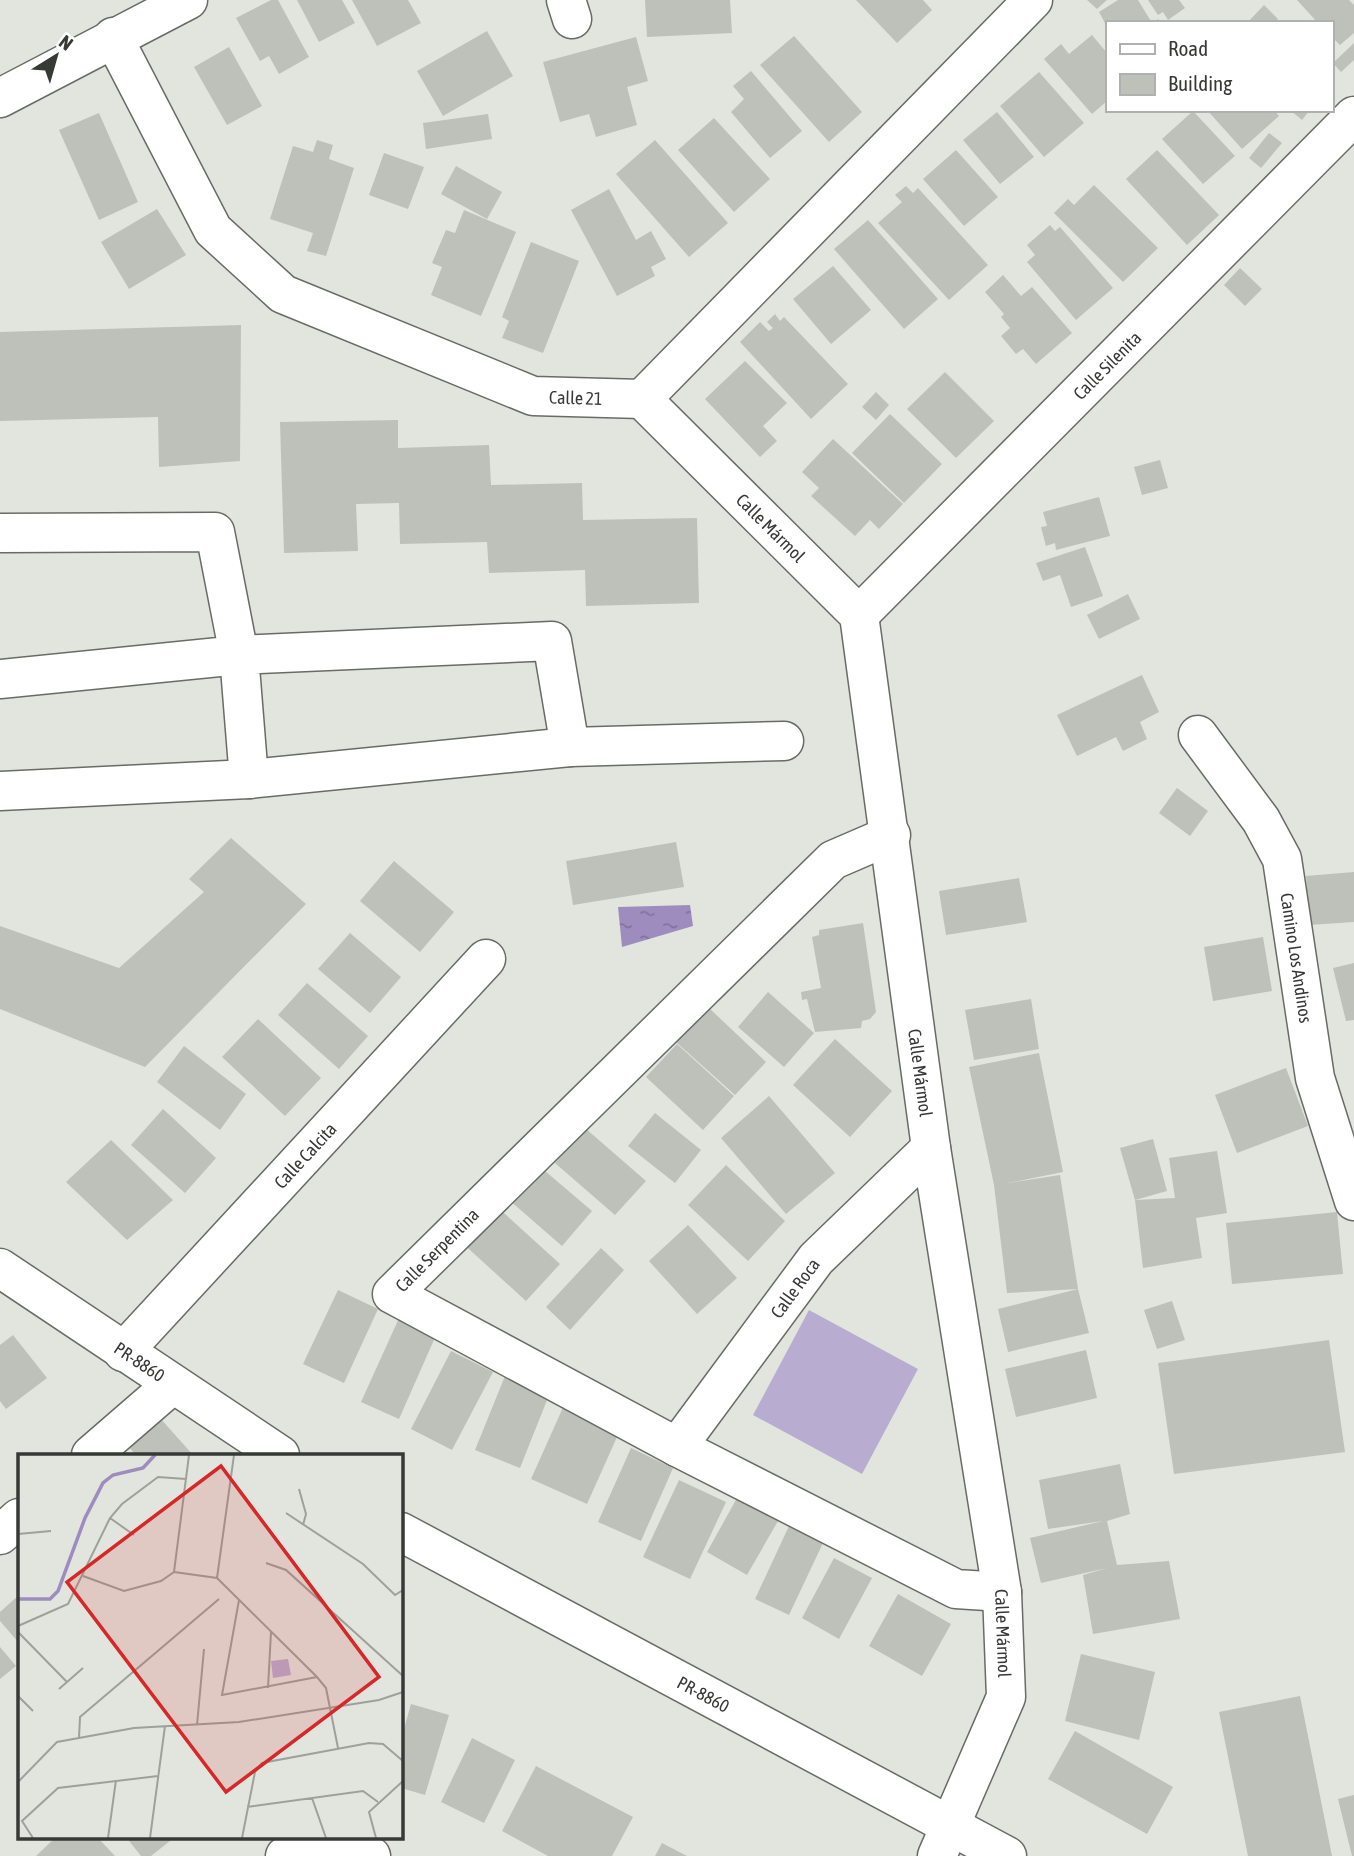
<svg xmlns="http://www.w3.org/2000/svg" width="1354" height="1856" font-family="'Asap Condensed',sans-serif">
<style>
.pitch{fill:#b9acd1}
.water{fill:url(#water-ripples)}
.building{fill:#bdc1ba}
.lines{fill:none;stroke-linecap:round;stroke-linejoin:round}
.minor-casing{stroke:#696c66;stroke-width:41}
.minor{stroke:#fff;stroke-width:38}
.labels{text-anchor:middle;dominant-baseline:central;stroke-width:5;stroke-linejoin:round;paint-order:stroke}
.street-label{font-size:18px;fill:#373936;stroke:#fff}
.inset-river{fill:none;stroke:#9e8cbf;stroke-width:3.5}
.inset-road{fill:none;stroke:#9ea09b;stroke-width:2}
.view{fill:#d62828;fill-opacity:0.15;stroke:#d62828;stroke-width:3.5}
.inset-edge{fill:none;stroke:#373936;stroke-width:3.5}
</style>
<defs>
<pattern id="water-ripples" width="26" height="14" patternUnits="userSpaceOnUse" patternTransform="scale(1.75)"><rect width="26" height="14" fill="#9e8cbf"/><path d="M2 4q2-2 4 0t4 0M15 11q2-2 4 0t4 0" fill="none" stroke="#82739c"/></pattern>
</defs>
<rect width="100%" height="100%" fill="#e2e5de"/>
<!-- pitch -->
<polygon class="pitch" points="809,1310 918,1369 862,1474 753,1415"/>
<!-- water -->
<polygon class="water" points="690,905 693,926 622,947 618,907"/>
<!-- building -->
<g class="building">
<polygon points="271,0 278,0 309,57 279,74 269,56 260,61 236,18"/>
<polygon points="297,0 342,0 355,23 319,42"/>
<polygon points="352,0 408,0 421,23 377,46"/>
<polygon points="645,0 730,0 732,33 647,37"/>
<polygon points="856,0 923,0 932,10 897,43"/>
<polygon points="1087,0 1107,0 1097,9"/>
<polygon points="1118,0 1138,0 1152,23 1158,19 1161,23 1105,23 1099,12"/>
<polygon points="1148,0 1179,0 1185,8 1168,20 1163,12 1158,15"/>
<polygon points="1297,0 1349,0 1354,5 1354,33 1340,45 1331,36 1331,23 1318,23"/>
<polygon points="1264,5 1278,19 1274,23 1247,23"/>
<polygon points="487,31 513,76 443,116 417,71"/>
<polygon points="1092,35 1107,53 1107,101 1092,114 1044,59 1061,44 1069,54"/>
<polygon points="794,36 862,112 829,142 760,65"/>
<polygon points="636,37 648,81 627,87 637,125 596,137 589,114 560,122 543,62"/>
<polygon points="1354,43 1354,60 1341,72 1333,63"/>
<polygon points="229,47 262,106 227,125 194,67"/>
<polygon points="751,71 802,131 770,158 731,112 744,99 733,86"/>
<polygon points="1039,72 1084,123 1044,157 1000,106"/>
<polygon points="1207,110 1274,110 1279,116 1242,149"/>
<polygon points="1290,110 1310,110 1302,120"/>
<polygon points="1193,111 1235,156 1203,184 1162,139"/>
<polygon points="997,112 1034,157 1000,184 963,140"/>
<polygon points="99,113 138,202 99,220 59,130"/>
<polygon points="488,114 492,139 426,149 423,123"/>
<polygon points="714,118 770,179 734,212 678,150"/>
<polygon points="1269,133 1282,143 1261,168 1249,158"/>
<polygon points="317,140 333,145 329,159 354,168 326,256 307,251 313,233 270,219 293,146 313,152"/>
<polygon points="655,140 728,223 689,257 616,174"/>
<polygon points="956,150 998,197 964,226 923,179"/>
<polygon points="1157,150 1219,215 1187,245 1126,179"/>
<polygon points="384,153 424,167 408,209 369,195"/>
<polygon points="456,166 502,192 487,219 441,194"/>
<polygon points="1094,185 1158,248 1123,282 1054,213 1068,199 1074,205"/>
<polygon points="906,186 913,193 918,188 988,265 949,300 878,223 902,202 895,195"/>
<polygon points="609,189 636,240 651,231 666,259 651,267 655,276 617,296 571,210"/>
<polygon points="157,209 186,255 129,289 101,242"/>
<polygon points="464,210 516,232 481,316 431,295 442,267 432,263 446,230 455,233"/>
<polygon points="868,220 938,299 904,329 834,249"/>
<polygon points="1050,225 1055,231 1060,227 1113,288 1076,320 1027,262 1035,255 1027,245"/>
<polygon points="531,242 579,261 543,353 502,338 509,321 502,317"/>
<polygon points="833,266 871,310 831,344 793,299"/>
<polygon points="1240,268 1262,289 1245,306 1224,285"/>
<polygon points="1003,275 1021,296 1032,287 1072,333 1036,364 1023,349 1016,354 1001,336 1010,328 1001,317 1004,314 985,292"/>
<polygon points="775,314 780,321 784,317 848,384 811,419 740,342 760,322 769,331 773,328 767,322"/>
<polygon points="241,325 240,461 159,467 158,417 0,421 0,332"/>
<polygon points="745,361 787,403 763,426 777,441 760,457 705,399"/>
<polygon points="945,372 994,421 956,458 907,409"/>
<polygon points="876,392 889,405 876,420 862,407"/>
<polygon points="890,414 942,464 904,503 852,453"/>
<polygon points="398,420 398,448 489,445 491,485 582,483 583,520 697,518 699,603 586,606 585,570 489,573 487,542 400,544 399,503 356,504 358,551 284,553 280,422"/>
<polygon points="833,439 903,504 879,529 870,520 855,536 811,496 819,488 802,472"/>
<polygon points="1160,460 1168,488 1142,495 1134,467"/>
<polygon points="1099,497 1110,536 1056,550 1055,543 1046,546 1041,527 1047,526 1043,512"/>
<polygon points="1085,547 1103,596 1071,607 1060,575 1043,581 1036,563"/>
<polygon points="1128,594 1140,619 1099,639 1087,615"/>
<polygon points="1142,675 1159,712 1140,722 1147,739 1123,751 1116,737 1077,756 1057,715"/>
<polygon points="1177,788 1208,811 1190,836 1159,813"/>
<polygon points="231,838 306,904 145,1067 0,1009 0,926 119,968 204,892 189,879"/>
<polygon points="676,842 684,887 573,905 566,861"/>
<polygon points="394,861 454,912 420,952 360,901"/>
<polygon points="1354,872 1354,922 1309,925 1306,876"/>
<polygon points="1019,878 1027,922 946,935 939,891"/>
<polygon points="863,923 876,1012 870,1019 862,1021 861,1028 815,1032 807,999 802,1000 801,992 821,988 812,937 819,935 819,930"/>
<polygon points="350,933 401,977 370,1013 318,969"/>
<polygon points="1263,937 1272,991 1213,1001 1204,947"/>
<polygon points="1354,963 1354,1020 1346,1021 1333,968"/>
<polygon points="307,983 368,1036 339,1069 278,1015"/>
<polygon points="768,992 814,1033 784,1067 738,1027"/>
<polygon points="1031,999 1039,1049 974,1060 965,1010"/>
<polygon points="708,1007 766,1062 735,1095 676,1042"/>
<polygon points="258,1019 321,1078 285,1116 222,1057"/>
<polygon points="835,1039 892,1091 850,1137 793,1085"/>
<polygon points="677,1044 734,1096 703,1130 646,1077"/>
<polygon points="184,1046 246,1094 220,1130 157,1082"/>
<polygon points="1039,1053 1063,1172 1008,1183 1060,1175 1078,1289 1007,1293 994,1185 969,1067"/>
<polygon points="1286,1068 1308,1126 1237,1153 1215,1095"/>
<polygon points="769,1096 835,1173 786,1214 721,1138"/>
<polygon points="163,1109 216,1158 185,1193 131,1145"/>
<polygon points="655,1113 701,1150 675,1183 628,1146"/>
<polygon points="585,1128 646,1181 615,1215 555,1163"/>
<polygon points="1153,1139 1167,1191 1135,1200 1120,1148"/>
<polygon points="111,1140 173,1200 127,1240 66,1182"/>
<polygon points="1217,1151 1227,1213 1196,1218 1202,1258 1143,1268 1135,1200 1175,1198 1169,1158"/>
<polygon points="538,1165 592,1211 562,1246 508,1199"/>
<polygon points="726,1165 785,1221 748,1261 688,1205"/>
<polygon points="493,1203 560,1264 526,1301 459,1240"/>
<polygon points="1337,1212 1343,1274 1232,1284 1226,1223"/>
<polygon points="688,1225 737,1278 697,1314 649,1261"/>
<polygon points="601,1248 624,1270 570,1330 546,1307"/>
<polygon points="1078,1289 1089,1333 1008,1352 998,1309"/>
<polygon points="338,1290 378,1309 344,1383 303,1364"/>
<polygon points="1172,1301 1185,1340 1157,1349 1144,1310"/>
<polygon points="400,1316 437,1333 399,1419 361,1402"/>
<polygon points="13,1335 47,1378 6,1409 0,1401 0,1345"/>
<polygon points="1329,1340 1345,1452 1174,1474 1158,1363"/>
<polygon points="1086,1350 1097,1398 1016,1417 1005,1369"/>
<polygon points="451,1351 493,1372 452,1450 411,1429"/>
<polygon points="505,1376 549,1395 520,1468 475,1450"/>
<polygon points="565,1403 621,1428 587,1504 531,1479"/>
<polygon points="160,1418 193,1455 136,1455 128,1446"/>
<polygon points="631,1448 673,1468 641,1541 598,1522"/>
<polygon points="1120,1464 1130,1514 1107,1521 1117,1565 1169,1561 1180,1619 1093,1634 1083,1575 1107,1568 1041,1583 1030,1538 1103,1521 1048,1529 1039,1480"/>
<polygon points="679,1480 726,1502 690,1579 643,1557"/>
<polygon points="737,1498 778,1521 747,1575 707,1552"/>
<polygon points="789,1526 823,1543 789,1615 755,1599"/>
<polygon points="834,1558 872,1578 839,1639 802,1618"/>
<polygon points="898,1594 951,1624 922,1676 869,1646"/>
<polygon points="19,1595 19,1643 0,1621 0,1612"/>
<polygon points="0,1647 16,1666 0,1679"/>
<polygon points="1081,1654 1155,1672 1139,1740 1065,1721"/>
<polygon points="1300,1696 1332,1856 1248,1856 1219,1712"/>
<polygon points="411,1704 449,1715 425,1795 401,1788 401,1739"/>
<polygon points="1075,1731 1173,1787 1147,1834 1048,1779"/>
<polygon points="472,1738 515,1760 484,1823 441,1802"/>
<polygon points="536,1766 633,1817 612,1856 548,1856 502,1831"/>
<polygon points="1354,1795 1354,1856 1352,1856 1338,1799"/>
<polygon points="56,1837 97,1837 115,1856 36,1856"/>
<polygon points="126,1837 175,1837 151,1856 141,1856"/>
<polygon points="662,1843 687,1856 655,1856"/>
</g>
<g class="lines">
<defs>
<g id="minor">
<polyline points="566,0 572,19"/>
<path id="s1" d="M113,37L213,230L283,294L533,396L642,399L1033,0"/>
<polyline points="0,98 188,0"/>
<path id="s2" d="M642,399L859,615L931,1148L1002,1592L1006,1697L937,1856"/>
<polyline points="0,533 215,532 239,655 0,679"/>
<path id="s3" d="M859,615L1354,116"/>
<path id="s4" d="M1198,735L1261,820L1282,859L1315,1078L1354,1201"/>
<polyline points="249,779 239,655 552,641 570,747"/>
<polyline points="0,791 249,779 570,747 784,741"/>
<polyline points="891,835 833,860 392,1294 677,1447 956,1589 1002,1592"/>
<path id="s5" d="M0,1268L280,1455"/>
<path id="s6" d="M123,1352L486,959"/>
<path id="s7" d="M677,1447L816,1259L931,1148"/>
<polyline points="91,1455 173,1384"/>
<path id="s8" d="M401,1532L1007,1856"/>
<polyline points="0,1535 19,1518"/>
<polyline points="285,1856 332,1845 371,1856"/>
</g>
</defs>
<!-- minor casing -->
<use href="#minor" class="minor-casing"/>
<!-- minor -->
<use href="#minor" class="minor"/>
</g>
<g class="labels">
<!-- street labels -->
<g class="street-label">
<text stroke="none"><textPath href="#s3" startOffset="352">Calle Silenita</textPath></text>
<text stroke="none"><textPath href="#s1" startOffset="625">Calle 21</textPath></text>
<text stroke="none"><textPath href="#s2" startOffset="182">Calle Mármol</textPath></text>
<text stroke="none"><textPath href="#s4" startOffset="250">Camino Los Andinos</textPath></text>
<text stroke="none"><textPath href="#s2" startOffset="768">Calle Mármol</textPath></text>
<text stroke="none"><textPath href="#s6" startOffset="268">Calle Calcita</textPath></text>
<text transform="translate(437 1250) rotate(-45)">Calle Serpentina</text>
<text stroke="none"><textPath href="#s7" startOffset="198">Calle Roca</textPath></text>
<text stroke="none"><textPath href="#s5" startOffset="168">PR-8860</textPath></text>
<text stroke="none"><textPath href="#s2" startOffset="1335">Calle Mármol</textPath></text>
<text stroke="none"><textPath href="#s8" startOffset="343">PR-8860</textPath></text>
</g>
</g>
<!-- overview -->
<g transform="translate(18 1454)">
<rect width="385" height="385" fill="#e2e5de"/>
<path d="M270,205L273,221L255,224L253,207Z" fill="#b9acd1"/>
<path class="inset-river" d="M0,145H32L40,137L67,64L85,29L95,21L125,14L137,1"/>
<path class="inset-road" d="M281,35L288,60L285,71M268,59L345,110L377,141L385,136M92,64L116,81M0,80L33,77M248,109L268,116L385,222M156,118L199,124L299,223L308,234L320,294M65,122L106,137L143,127L156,118L171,1M199,124L216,1M221,146L204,241L299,223M0,172L50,150L92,64L104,50L140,23L168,25M0,178L49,228M250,234L253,178M41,235L65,214M0,242L15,257M179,271L186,195M61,284L62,263L201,145M0,328L39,288L116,274L221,268L361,246L385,238M294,344L308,384M229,353L345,337L360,348M15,384L4,367L40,334L140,322M90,384L98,326M132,384L147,272M224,384L237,318L244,309L351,289L365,290L385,307M358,384L351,358L385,327"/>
<path class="view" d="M203,12L361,223L208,338L49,128Z"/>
<rect width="385" height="385" class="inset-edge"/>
</g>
<!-- legend -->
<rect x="1106" y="21" width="228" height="91" fill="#ffffff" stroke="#afb0af" stroke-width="2"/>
<rect x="1120" y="44" width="35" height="10" fill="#ffffff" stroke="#afb0af" stroke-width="2"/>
<text x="1168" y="56" font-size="21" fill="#373936">Road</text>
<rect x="1120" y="74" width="35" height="21" fill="#bdc1ba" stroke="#afb0af" stroke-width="2"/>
<text x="1168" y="91" font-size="21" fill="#373936">Building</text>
<!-- north arrow -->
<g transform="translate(56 56) rotate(37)" stroke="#ffffff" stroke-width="5" paint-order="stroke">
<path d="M0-5L12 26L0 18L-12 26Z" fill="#373936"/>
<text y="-10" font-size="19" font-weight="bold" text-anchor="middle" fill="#373936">N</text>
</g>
</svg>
